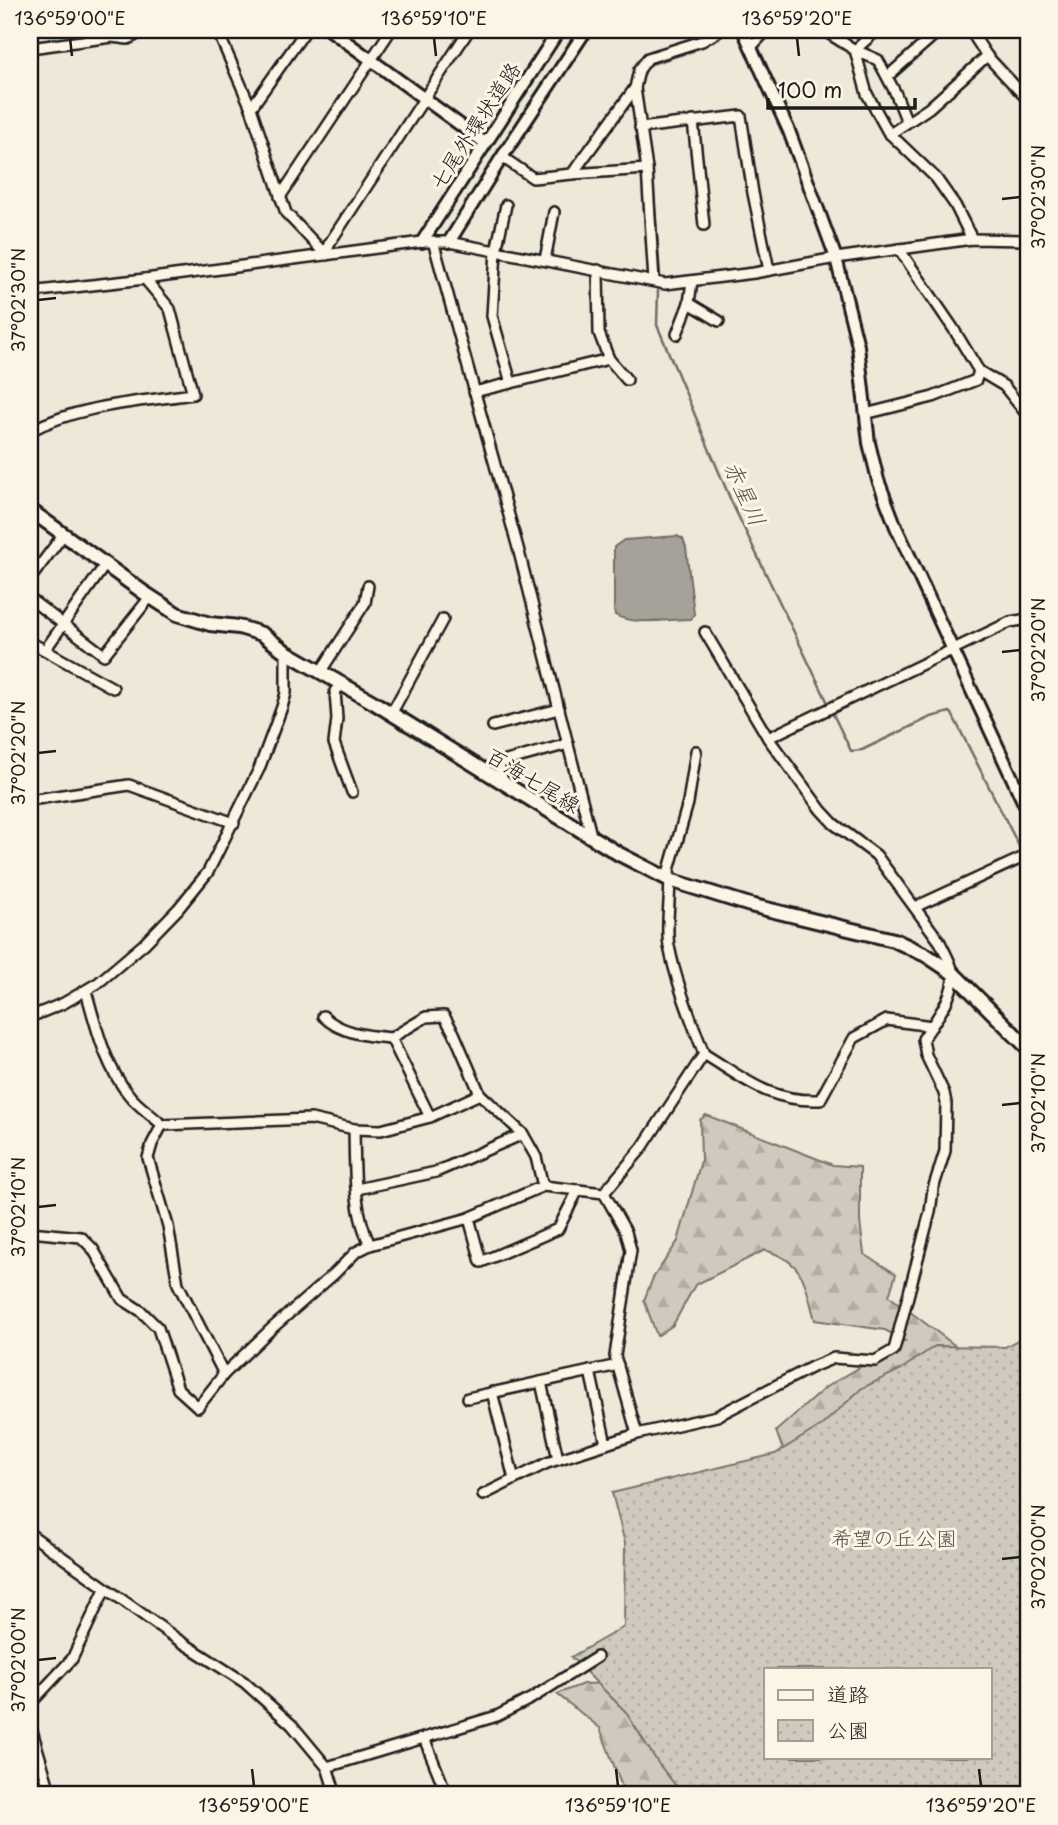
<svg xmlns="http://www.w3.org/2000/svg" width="1058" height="1825" font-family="'Playpen Sans','Klee One',sans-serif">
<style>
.forest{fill:url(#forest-firs);stroke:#76736c;stroke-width:2}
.park{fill:url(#park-dots);stroke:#76736c;stroke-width:2;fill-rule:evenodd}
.water{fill:#a7a299;stroke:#6f6c67;stroke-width:2}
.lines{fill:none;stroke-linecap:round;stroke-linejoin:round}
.stream{stroke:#6f6c67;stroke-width:2.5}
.minor-casing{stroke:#1c1c1c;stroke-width:14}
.tertiary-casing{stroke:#1c1c1c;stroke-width:16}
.secondary-casing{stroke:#1c1c1c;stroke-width:18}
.minor{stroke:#fcf5e5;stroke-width:9}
.tertiary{stroke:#fcf5e5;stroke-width:10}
.secondary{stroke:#fcf5e5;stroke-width:12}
.ticks{fill:none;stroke:#1c1c1c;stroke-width:2.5}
.labels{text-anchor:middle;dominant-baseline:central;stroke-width:6;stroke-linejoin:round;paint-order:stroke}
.street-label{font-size:21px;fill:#1c1c1c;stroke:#fcf5e5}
.park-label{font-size:21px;fill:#52504c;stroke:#fcf5e5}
.water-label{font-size:23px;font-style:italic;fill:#5b5854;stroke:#fcf5e5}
.neatline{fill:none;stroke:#1c1c1c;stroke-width:2.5}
.ticks-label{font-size:18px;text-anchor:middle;fill:#1c1c1c}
</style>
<defs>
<pattern id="forest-firs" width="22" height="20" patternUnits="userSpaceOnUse" patternTransform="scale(1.75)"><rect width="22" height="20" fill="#cfcabd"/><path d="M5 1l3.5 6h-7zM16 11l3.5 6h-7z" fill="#b1ada2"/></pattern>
<pattern id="park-dots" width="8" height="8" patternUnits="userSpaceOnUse" patternTransform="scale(1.75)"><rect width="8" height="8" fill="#cfcabd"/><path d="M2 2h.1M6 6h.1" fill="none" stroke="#b1ada2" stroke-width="1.8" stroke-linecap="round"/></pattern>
</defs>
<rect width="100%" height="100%" fill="#eee8d9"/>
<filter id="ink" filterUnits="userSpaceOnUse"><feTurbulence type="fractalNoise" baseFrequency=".0143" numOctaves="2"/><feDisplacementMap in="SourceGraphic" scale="14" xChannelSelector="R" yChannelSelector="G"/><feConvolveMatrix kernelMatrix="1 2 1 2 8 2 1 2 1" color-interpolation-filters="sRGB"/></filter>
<g filter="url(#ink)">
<!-- forest -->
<path class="forest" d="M706,1115L833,1165L860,1167V1221L864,1254L896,1274L889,1296L993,1374L1028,1795H625L600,1728L557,1694L583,1684L614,1683L766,1757H990V1669L800,1497L776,1431L826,1387L905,1341L885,1330L815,1320C804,1282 806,1263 765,1250L695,1285L673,1325L657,1336L644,1300L653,1278L678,1241L701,1161L700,1120Z"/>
<!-- park -->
<path class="park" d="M1028,1334V1795H683L658,1763L625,1711L571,1657L624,1627L625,1543L612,1493L775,1454L822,1425L862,1388L900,1370L935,1346L1005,1347ZM766,1669H990V1757H766Z"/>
<!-- water -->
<path class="water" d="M677,536L683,539L686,548L694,614L691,619C669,619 633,626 615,615L614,610V547L624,540Z"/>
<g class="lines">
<!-- stream -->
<g class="stream">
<polyline points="695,37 703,30"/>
<polyline points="660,275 653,182 640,84 648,65 693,51"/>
<polyline points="658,290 657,325 732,503 828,703"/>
<polyline points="832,712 851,751 862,750 931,717 950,712 952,714 1028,864"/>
</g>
<defs>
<g id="minor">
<polyline points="217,30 251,108 286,213 326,255 329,244 469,30"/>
<polyline points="823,30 855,50 867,94 888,132 936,178 955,205 972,239"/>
<polyline points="877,30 855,50 878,60 895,92 907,122"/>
<polyline points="970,30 987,56 1028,100"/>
<polyline points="752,46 767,30"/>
<polyline points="30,48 112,37 128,39 136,35 140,30"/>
<polyline points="888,76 940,30"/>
<polyline points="251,108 306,30"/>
<polyline points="693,121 704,225"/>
<polyline points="640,128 741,116 753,193 769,270"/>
<polyline points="890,134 929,108 987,56"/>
<polyline points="502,157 533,178 572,174 635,88"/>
<polyline points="572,174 647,169"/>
<polyline points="280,197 391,30"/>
<polyline points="506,205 496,251 492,316 511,383"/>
<polyline points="433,241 518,548 591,835"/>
<polyline points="545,260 554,212"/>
<polyline points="598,270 599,333 609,359 627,380"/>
<polyline points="654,281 647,169 635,88 639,70 648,58 702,41 721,30"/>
<polyline points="692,281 689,303 719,321"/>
<polyline points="30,292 145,279 422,242 449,242 665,284 754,273 836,258 972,239 1028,240"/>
<polyline points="677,334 689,303"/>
<polyline points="979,371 1004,386 1028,416"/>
<polyline points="474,392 609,359"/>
<polyline points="865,414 933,397 976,380 979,371 953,328 899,249"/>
<path d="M30,431C79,405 138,402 193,394L170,309L145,279"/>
<polyline points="30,579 63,535"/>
<polyline points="30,599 104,655 150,597"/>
<polyline points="30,642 113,688"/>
<polyline points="45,650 105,565"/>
<polyline points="321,671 365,603 368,586"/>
<polyline points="343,684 335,691 337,719 334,743 352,792"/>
<polyline points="391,714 443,619"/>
<polyline points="493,726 559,709"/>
<polyline points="768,738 1010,622 1028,619"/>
<polyline points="503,783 499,763 568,744"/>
<polyline points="30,800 129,785 234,823"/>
<polyline points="915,907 1028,855"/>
<path d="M86,991C96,1026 105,1067 130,1096C138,1106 152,1115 162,1125L311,1119L354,1129L381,1130L430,1117L480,1094"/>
<path d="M323,1016C340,1033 367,1036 391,1038"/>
<polyline points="30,1017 64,1003 98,983 144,944 178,909 208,872 259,769 282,707 286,693 286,652"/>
<path d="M704,1054C745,1079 769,1102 820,1100L854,1038L887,1020L932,1026"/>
<polyline points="430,1117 391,1038 426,1017 444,1016 454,1033 480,1094 523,1134 536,1157 543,1186"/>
<polyline points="162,1125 152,1144 148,1158 168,1226 178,1284 224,1374"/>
<path d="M354,1129C355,1168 353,1210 370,1245"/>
<polyline points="357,1189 436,1172 523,1134"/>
<path d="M604,1193L642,1148L704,1054C691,1019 676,982 669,946C665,920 672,895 669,870L688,803L696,751"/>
<polyline points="469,1218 481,1262 558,1229 578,1190"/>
<polyline points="30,1232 81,1237 93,1249 122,1299 141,1311 158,1328 178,1389 198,1407 224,1374 270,1330 334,1274 356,1252 370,1245 469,1218 543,1186 604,1193 626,1232 631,1250 615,1356 637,1434"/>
<polyline points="590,1371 606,1444"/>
<polyline points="541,1382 558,1459"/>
<polyline points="492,1392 514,1479"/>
<polyline points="468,1398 618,1365"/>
<path d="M483,1495L547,1463L637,1434L717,1416L812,1367L834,1358L875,1361L894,1350L930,1212L933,1189L945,1151L946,1103L944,1093L926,1055L923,1039C935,1020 955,997 953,973C952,964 944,951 940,942L876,855L834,824L821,810L768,738L705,632"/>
<polyline points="30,1534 177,1639 244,1682 292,1725 327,1767 336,1795"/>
<polyline points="30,1704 72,1659 105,1589"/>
<polyline points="30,1724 51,1795"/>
<polyline points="424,1738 447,1795"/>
<polyline points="327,1767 497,1716 532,1698 597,1657"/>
</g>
<g id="tertiary">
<polyline points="330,30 485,143"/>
<polyline points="743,30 789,131 836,258 858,346 869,443 878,480 896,527 1028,812"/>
<polyline points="422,242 559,30"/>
<polyline points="449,242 502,157 586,30"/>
</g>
<polyline id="secondary" points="30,510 143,592 177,614 210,624 239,627 262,634 286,652 373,702 619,854 670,880 750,905 894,940 926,955 953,973 1028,1048"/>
</defs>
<!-- minor casing -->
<use href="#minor" class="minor-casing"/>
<!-- tertiary casing -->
<use href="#tertiary" class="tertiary-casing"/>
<!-- secondary casing -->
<use href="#secondary" class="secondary-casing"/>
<!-- minor -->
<use href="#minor" class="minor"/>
<!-- tertiary -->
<use href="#tertiary" class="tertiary"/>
<!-- secondary -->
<use href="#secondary" class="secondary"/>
</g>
</g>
<!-- ticks -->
<path class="ticks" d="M70,38L72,56M434,38L436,56M797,38L799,56M1002,199L1020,197M38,300L56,298M1002,652L1020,650M38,753L56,751M1002,1105L1020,1103M38,1207L56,1205M1002,1559L1020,1557M38,1660L56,1658M252,1769L254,1786M616,1769L618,1786M979,1769L981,1786"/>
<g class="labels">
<!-- street labels -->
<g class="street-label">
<text transform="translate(474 125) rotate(-57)">七尾外環状道路</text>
<text transform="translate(534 779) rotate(31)">百海七尾線</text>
</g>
<!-- park labels -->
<g class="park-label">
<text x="894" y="1537">希望の丘公園</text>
</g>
<!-- water labels -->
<g class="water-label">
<text transform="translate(746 493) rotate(66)">赤星川</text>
</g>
</g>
<!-- margin -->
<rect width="1058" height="1825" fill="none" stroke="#fcf5e5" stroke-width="77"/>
<!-- legend -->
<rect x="764" y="1668" width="228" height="91" fill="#fcf5e5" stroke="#a29e95" stroke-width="2"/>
<rect x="778" y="1690" width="35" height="10" fill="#fcf5e5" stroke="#a29e95" stroke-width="2"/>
<text x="827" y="1702" font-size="21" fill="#1c1c1c">道路</text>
<rect x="778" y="1720" width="35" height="21" fill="url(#park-dots)" stroke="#a29e95" stroke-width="2"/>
<text x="827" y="1738" font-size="21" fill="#1c1c1c">公園</text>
<!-- scale -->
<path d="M768 98v10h147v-10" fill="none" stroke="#1c1c1c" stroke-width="3.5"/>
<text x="778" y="98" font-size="21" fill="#1c1c1c" stroke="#fcf5e5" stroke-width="5" paint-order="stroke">100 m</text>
<rect x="38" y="38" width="982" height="1748" class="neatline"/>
<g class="ticks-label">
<text x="70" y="25">136°59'00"E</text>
<text x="434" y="25">136°59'10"E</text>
<text x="797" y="25">136°59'20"E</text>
<text transform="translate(1039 197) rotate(-90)" y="6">37°02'30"N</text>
<text transform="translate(19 300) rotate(-90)" y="6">37°02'30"N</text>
<text transform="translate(1039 650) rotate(-90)" y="6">37°02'20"N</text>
<text transform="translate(19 753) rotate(-90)" y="6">37°02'20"N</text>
<text transform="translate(1039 1103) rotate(-90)" y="6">37°02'10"N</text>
<text transform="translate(19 1207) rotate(-90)" y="6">37°02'10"N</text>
<text transform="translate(1039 1557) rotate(-90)" y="6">37°02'00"N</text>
<text transform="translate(19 1660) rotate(-90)" y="6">37°02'00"N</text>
<text x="254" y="1812">136°59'00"E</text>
<text x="618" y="1812">136°59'10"E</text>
<text x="981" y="1812">136°59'20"E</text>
</g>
</svg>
